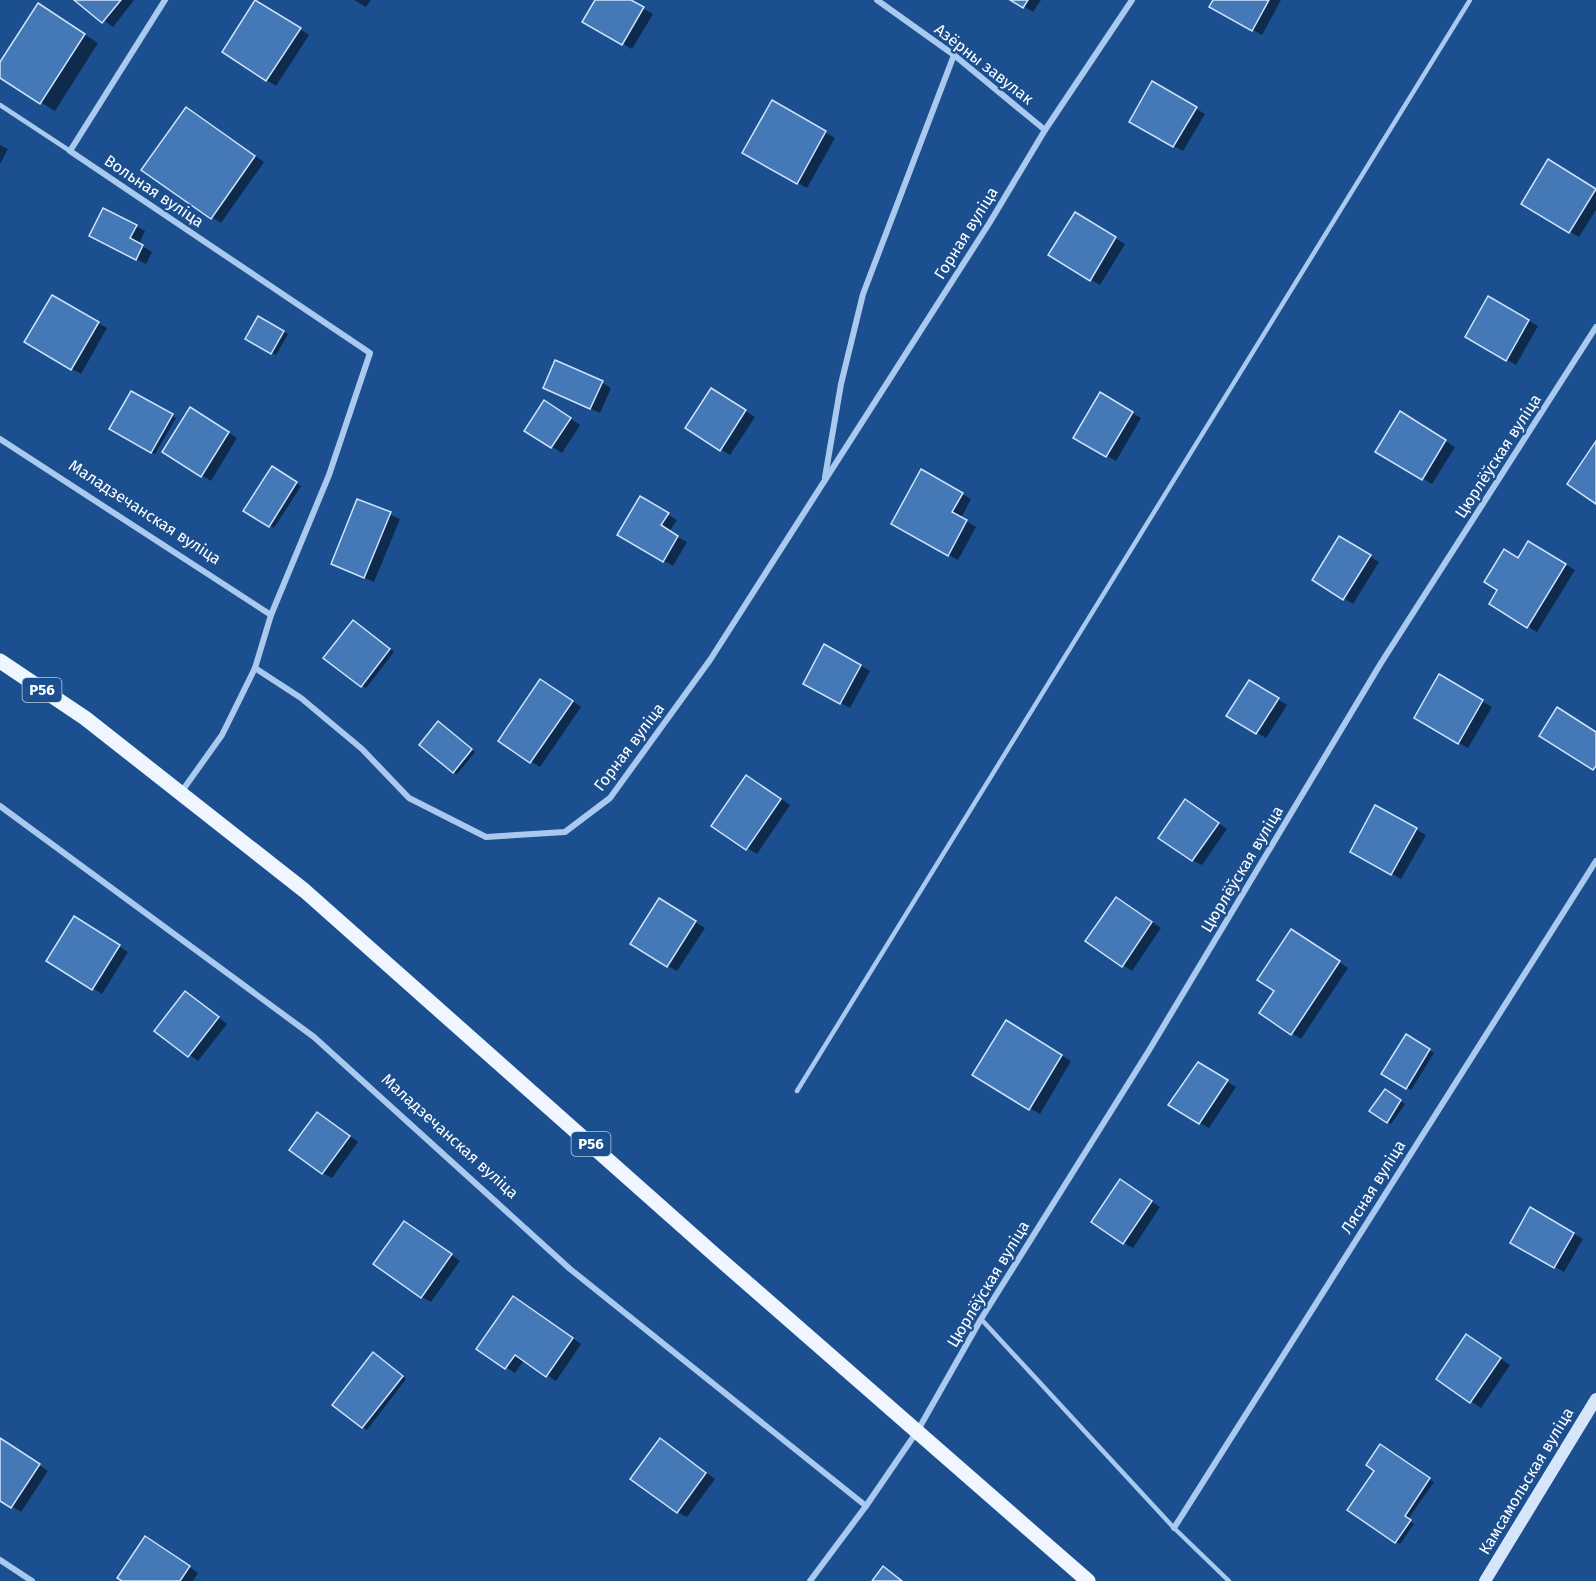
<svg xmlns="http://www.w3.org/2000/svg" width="1596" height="1581" font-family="'Fira Sans',sans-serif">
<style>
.shadow{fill:#0007}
.building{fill:#4478b7;stroke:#cfe3fa;stroke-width:1.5}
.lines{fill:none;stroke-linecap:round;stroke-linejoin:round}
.lane{stroke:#a9c9ee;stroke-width:4.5}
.street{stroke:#a9c9ee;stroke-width:6}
.secondary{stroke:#d6e6fa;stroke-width:12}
.primary{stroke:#f0f6ff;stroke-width:15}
.labels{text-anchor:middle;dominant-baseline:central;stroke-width:4.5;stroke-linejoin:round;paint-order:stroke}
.shield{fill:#1b4f8f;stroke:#bbcadd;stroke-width:1.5}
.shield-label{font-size:15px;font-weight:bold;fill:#fff}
.street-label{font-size:16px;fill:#fff;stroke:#1b4f8f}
</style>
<rect width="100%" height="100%" fill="#1b4f8f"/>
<!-- shadow -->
<g class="shadow">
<polygon points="77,0 134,0 113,27"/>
<polygon points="354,0 371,0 366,7"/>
<polygon points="597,0 628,0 653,14 632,49 584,21"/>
<polygon points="1013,0 1041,0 1033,12"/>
<polygon points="1214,0 1281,0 1262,35 1211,6"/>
<polygon points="265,6 309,35 276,86 224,52"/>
<polygon points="53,14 98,43 55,111 0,77 0,65"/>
<polygon points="1152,83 1205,114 1183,151 1131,122"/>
<polygon points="772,102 835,138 807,188 744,152"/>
<polygon points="195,114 264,162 221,223 143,170"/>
<polygon points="0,145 8,149 0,164"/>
<polygon points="1549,161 1596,190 1596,210 1579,237 1523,203"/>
<polygon points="1075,214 1125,244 1100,285 1050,255"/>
<polygon points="136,226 145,231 139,244 152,252 146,264 100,241"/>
<polygon points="52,297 107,328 81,374 26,342"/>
<polygon points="1489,298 1538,326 1516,365 1467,336"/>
<polygon points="259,318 288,334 276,355 247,339"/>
<polygon points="602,383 611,388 600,413 554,392"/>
<polygon points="132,393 176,418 155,454 111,429"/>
<polygon points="1100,394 1141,418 1116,461 1075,437"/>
<polygon points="721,395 755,417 730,455 687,428"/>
<polygon points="554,408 580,425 562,453 526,430"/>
<polygon points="190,409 237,438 211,481 164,452"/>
<polygon points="1400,413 1455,447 1432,484 1377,451"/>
<polygon points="272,468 301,486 274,528 245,511"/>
<polygon points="922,472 971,499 961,518 976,527 958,560 893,524"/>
<polygon points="640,498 677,520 669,532 687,542 673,566 619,534"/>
<polygon points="358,501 400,519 374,582 333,564"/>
<polygon points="1339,538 1379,562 1353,604 1314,579"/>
<polygon points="1529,543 1575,570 1537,632 1491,604"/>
<polygon points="357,624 394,652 366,688 325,658"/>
<polygon points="825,646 870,671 850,708 805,683"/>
<polygon points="1439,676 1492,707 1468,748 1416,718"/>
<polygon points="1250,682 1287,705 1266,738 1229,716"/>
<polygon points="550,686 581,707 540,767 500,741"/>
<polygon points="442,726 475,752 457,774 453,772"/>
<polygon points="756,782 790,805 757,854 713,826"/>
<polygon points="1195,807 1227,829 1202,865 1192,860"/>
<polygon points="1376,807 1426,835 1401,879 1352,851"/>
<polygon points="1125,904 1161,928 1132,971 1087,941"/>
<polygon points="668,905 705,928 677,971 668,966"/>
<polygon points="84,924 128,952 102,994 93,988"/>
<polygon points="1301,936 1348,968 1301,1039 1261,1013 1276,991"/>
<polygon points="194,998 227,1024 198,1061 156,1030"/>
<polygon points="1006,1022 1071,1061 1040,1114 974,1075"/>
<polygon points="1406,1036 1434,1053 1411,1090 1383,1074"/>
<polygon points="1198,1064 1236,1087 1209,1128 1200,1123"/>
<polygon points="1385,1091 1405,1104 1391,1124 1371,1111"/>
<polygon points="327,1119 358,1142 332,1178 323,1173"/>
<polygon points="1129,1187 1160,1207 1133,1248 1124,1243"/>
<polygon points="1531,1209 1583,1239 1564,1272 1512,1242"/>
<polygon points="414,1228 460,1261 431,1302 422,1297"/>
<polygon points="523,1303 581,1344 556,1381 524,1360 515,1373 478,1349"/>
<polygon points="1476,1342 1510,1365 1481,1408 1438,1379"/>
<polygon points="377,1357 406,1379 367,1430 334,1405"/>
<polygon points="0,1439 48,1471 21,1512 0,1499"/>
<polygon points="669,1446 715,1479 687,1517 678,1512"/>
<polygon points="1385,1448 1434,1482 1408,1519 1414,1524 1400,1544 1396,1541 1376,1470"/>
<polygon points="155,1543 198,1573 193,1581 124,1581"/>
</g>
<!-- building -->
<g class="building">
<polygon points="74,0 121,0 102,23"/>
<polygon points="255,0 301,28 266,81 222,52"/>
<polygon points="595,0 631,0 644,7 622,45 582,22"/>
<polygon points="1010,0 1028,0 1023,8"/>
<polygon points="1213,0 1269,0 1252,31 1209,7"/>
<polygon points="38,3 85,34 40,104 0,78 0,62"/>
<polygon points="1152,81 1197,107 1173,147 1129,122"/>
<polygon points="772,100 826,131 797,184 742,153"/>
<polygon points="186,107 255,156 211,219 141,170"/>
<polygon points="1548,159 1596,189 1569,233 1521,204"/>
<polygon points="103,208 137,225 130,238 143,245 136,260 89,236"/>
<polygon points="1075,212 1116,237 1090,281 1048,255"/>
<polygon points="52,295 99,322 71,370 24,342"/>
<polygon points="1488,296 1529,320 1506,361 1465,337"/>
<polygon points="258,316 284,331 271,354 245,339"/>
<polygon points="555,360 603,381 590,409 543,388"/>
<polygon points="711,388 746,410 720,451 685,428"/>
<polygon points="131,391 173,414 151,453 109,429"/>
<polygon points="1100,392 1133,412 1106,457 1073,438"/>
<polygon points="544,400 571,418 551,448 524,431"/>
<polygon points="190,407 229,432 201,477 162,452"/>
<polygon points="1400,411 1446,440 1422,480 1375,452"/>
<polygon points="1596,441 1596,504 1567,484"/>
<polygon points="272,466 297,482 269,527 243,511"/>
<polygon points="921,469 963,493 952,512 967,520 948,556 891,524"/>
<polygon points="640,496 669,513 661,525 678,536 663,562 617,535"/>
<polygon points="357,499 391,512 364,578 331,564"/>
<polygon points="1339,536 1371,555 1343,600 1312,580"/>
<polygon points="1528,541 1566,564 1527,628 1489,604 1497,590 1484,582 1504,549 1518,558"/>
<polygon points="353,620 390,649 361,687 323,658"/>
<polygon points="824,644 861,665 840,704 803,684"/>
<polygon points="1439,674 1483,700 1458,744 1414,718"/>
<polygon points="540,679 573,701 530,763 498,741"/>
<polygon points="1249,680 1279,698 1256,734 1226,716"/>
<polygon points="1557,707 1596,732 1596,766 1593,770 1539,736"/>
<polygon points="438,721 472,749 453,773 419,745"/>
<polygon points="746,775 781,799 746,850 711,826"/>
<polygon points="1185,799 1219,823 1192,861 1158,838"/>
<polygon points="1375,805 1417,828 1391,875 1350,852"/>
<polygon points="1116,897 1152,922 1122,967 1085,941"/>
<polygon points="659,898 696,921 667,967 630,944"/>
<polygon points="74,916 120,945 92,990 46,961"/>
<polygon points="1291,929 1340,961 1291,1035 1259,1013 1274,991 1257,980"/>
<polygon points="185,991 219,1017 188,1057 154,1031"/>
<polygon points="1006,1020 1062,1055 1029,1110 972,1075"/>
<polygon points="1406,1034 1430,1049 1406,1089 1381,1074"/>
<polygon points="1198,1062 1228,1080 1199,1124 1168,1105"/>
<polygon points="1385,1089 1401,1100 1387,1123 1369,1111"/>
<polygon points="317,1112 350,1136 322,1174 289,1150"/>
<polygon points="1120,1179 1152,1201 1123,1244 1091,1222"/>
<polygon points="1530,1207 1574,1233 1554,1268 1510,1243"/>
<polygon points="404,1221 452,1254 421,1298 373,1264"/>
<polygon points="513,1296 573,1338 546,1377 515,1355 505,1369 476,1349"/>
<polygon points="1466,1334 1501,1358 1470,1403 1436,1379"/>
<polygon points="373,1352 403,1376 362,1428 332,1405"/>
<polygon points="0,1438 40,1464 11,1508 0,1501"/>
<polygon points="660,1438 706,1473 677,1513 630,1479"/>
<polygon points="1380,1444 1430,1478 1405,1516 1411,1520 1395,1543 1347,1510 1374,1471 1366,1465"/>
<polygon points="145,1536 190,1566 180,1581 122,1581 117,1578"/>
<polygon points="883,1566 902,1581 872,1581"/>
</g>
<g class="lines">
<!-- lane -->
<g class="lane">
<polyline points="0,105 70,151"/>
<polyline points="797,1091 1470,0"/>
<polyline points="981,1319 1174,1528 1229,1581"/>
</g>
<!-- street -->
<g class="street">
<polyline points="165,0 70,151 370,353 329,475 271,615 255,668 222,735 182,791"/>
<polyline points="877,0 954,55 1045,130"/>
<polyline points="0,439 271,615"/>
<polyline points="825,477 841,384 863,294 954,55"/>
<polyline points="255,668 301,698 362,749 409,798 486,837 565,832 610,798 710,660 990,222 1045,130 1132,0"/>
<polyline points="0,806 314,1037 570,1269 866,1506"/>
<polyline points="1174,1528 1596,861"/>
<polyline points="0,1560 32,1581"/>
<polyline points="810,1581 866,1506 918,1430 981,1319 1148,1052 1381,663 1596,327"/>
</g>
<!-- secondary -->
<polyline class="secondary" points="1485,1581 1596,1399"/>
<!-- primary -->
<polyline class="primary" points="0,661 85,718 305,891 715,1255 1088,1581"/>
</g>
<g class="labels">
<!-- shield labels -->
<g class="shield">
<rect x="22.5" y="678" width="39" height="24" rx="4.5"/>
<rect x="571.5" y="1132" width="39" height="24" rx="4.5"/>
</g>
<g class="shield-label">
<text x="42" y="690">Р56</text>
<text x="591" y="1144">Р56</text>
</g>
<!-- street labels -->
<g class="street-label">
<text transform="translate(984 64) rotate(38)">Азёрны завулак</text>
<text transform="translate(154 191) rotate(34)">Вольная вуліца</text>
<text transform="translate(966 233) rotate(-58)">Горная вуліца</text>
<text transform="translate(1498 456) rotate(-57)">Цюрлёўская вуліца</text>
<text transform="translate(145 512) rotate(33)">Маладзечанская вуліца</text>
<text transform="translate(629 747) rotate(-53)">Горная вуліца</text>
<text transform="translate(1242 869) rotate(-59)">Цюрлёўская вуліца</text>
<text transform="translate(450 1136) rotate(42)">Маладзечанская вуліца</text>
<text transform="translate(1373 1187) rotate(-58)">Лясная вуліца</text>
<text transform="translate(988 1284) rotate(-59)">Цюрлёўская вуліца</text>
<text transform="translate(1526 1481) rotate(-59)">Камсамольская вуліца</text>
</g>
</g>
</svg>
